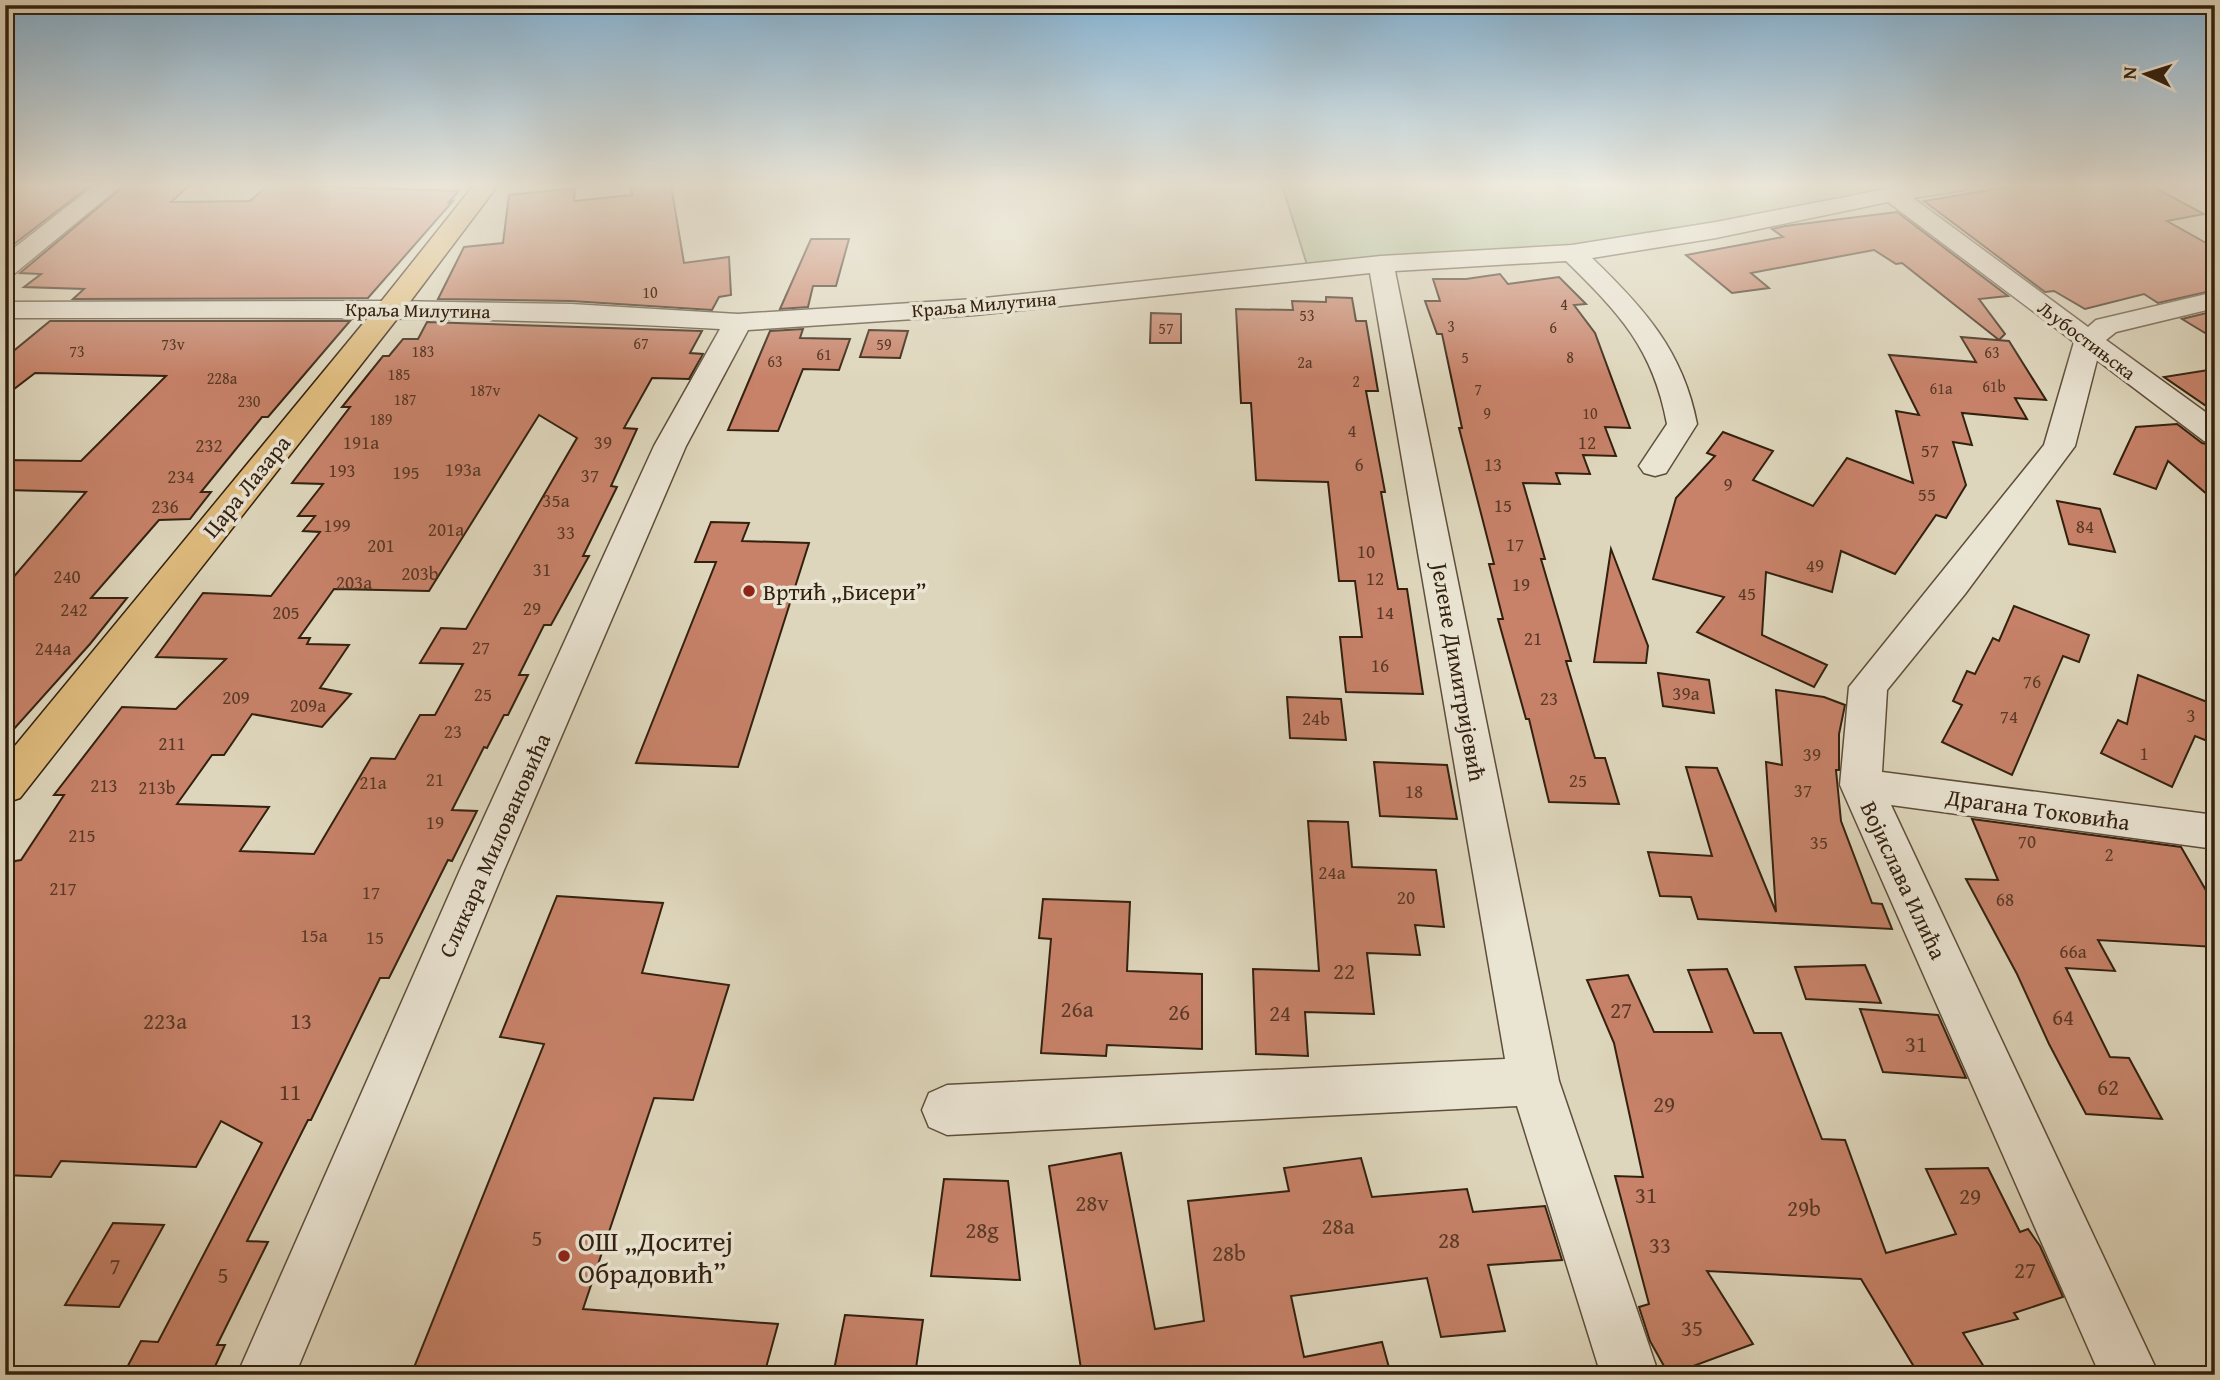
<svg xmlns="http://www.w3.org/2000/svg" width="2220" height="1380" font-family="'Gentium Book Plus',serif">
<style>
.green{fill:#aebe93;stroke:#707051;stroke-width:2}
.building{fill:#c78269;stroke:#33210f;stroke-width:2;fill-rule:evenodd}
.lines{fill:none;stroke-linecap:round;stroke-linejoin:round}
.minor-casing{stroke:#5e4e3a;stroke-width:3}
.major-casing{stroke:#33210f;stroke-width:3}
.minor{fill:#eae4d3;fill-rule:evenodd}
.major{fill:#dfbb7e;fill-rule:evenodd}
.poi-dot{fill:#8f2418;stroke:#eae4d3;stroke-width:2.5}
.labels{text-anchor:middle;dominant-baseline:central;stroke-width:7;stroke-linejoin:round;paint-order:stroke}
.far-number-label{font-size:16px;fill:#583926}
.far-street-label{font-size:19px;fill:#33210f;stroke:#eae4d3}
.number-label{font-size:19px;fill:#583926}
.street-label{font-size:23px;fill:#33210f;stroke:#eae4d3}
.poi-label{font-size:23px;fill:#33210f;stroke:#eae4d3;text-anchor:start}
.near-number-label{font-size:23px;fill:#583926}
.near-poi-label{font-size:28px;fill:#33210f;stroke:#eae4d3;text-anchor:start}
</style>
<rect width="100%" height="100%" fill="#ded6bc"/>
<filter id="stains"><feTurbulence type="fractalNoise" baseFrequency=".00286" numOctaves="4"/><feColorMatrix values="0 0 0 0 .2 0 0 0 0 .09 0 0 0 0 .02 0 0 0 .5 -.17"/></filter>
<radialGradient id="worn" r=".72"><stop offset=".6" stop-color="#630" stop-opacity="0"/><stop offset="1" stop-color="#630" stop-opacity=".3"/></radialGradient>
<!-- green -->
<polygon class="green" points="1282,185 1956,185 1892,194 1572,253 1309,271"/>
<!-- building -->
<g class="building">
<polygon points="5,185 91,185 5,251"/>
<polygon points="125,185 190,185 171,202 250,201 268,185 459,191 449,202 453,201 368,298 73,299 84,289 24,287 41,274 20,273"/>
<polygon points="631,185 671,185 684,263 729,257 731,295 719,297 712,310 571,301 438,299 464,247 503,243 509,195 575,188 574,201 632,195"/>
<polygon points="2020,185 2150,185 2204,214 2167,221 2215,248 2215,290 2158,303 2144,294 2085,309 2054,291 2045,292 1924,201"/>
<polygon points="1897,212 2008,296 1979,299 2005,334 1999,340 1902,263 1896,264 1874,250 1751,273 1769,288 1732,293 1686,255 1783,237 1772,229 1785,226"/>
<polygon points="811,239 849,239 836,286 813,286 808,307 780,309"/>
<polygon points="1500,274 1508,284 1559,277 1586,304 1574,305 1595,333 1630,428 1605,427 1616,456 1583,455 1590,474 1556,473 1560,484 1523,483 1545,559 1541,559 1571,661 1566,661 1584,721 1595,758 1605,758 1619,804 1549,802 1529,719 1526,719 1498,619 1503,619 1489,564 1494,564 1459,428 1462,428 1442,334 1437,334 1425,301 1440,301 1433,279 1466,279"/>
<polygon points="1326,297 1352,298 1356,321 1366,321 1378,391 1366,391 1385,492 1381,492 1398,589 1407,589 1423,694 1346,692 1340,637 1362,637 1355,581 1339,581 1328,482 1256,480 1251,403 1241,403 1236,309 1293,310 1292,301 1326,302"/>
<polygon points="2215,311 2215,339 2182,319"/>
<polygon points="1151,313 1181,314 1181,343 1150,343"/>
<polygon points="50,321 350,321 268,417 262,417 201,492 211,492 190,519 159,520 91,598 127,598 90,644 5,739 5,587 86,492 5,490 5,460 81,461 166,376 35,373 5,396 5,358"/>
<path d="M427,322L702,331L690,353L703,354L689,379L652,378L624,428L637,429L611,486L617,487L583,556H589L551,625H544L519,675H528L508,715H504L487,748L484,747L452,810L477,811L452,861L448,860L389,978H380L311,1120H308L247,1241L268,1242L217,1345H225L211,1375H123L141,1341L158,1342L262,1143L221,1121L196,1167L61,1161L51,1177L5,1175V876L15,861L21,860L64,795H54L122,707L176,709L226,659L156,657L203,593L271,596L320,532L303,531L315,516H298L323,484L292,483L350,407H342L383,356H389L403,339H418ZM539,415L577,438L466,629L441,628L420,663L463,664L435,715H420L395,759L371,758L314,854L240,851L269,807L177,804L212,755H224L252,714L322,727L351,694L320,688L349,645L307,644L310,638H299L334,589L429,591Z"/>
<polygon points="803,329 800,338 850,339 839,370 803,369 778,431 728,430 770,331"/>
<polygon points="869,330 908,331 900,358 860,357"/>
<polygon points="1961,337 2009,341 2046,400 2015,398 2027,419 1962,413 1972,445 1953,442 1966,485 1946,518 1936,515 1895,574 1841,551 1832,592 1766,572 1762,635 1827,665 1814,687 1697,632 1724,597 1653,579 1676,498 1715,456 1707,453 1723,432 1773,451 1753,480 1813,506 1847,458 1913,483 1896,411 1919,415 1889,355 1976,362"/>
<polygon points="2215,369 2215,412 2164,377"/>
<polygon points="2177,424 2202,443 2215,446 2215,501 2168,461 2156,489 2114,474 2136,427"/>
<polygon points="2057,501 2100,509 2115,552 2069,544"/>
<polygon points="711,522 749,523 742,541 809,543 738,767 636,763 716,562 695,562"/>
<polygon points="1611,549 1648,646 1646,663 1594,662"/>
<polygon points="2014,606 2089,635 2079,662 2063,656 2012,775 1942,742 1962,705 1953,701 1967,671 1975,674 1993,638 1999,641"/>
<polygon points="1658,673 1709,680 1714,713 1663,706"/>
<polygon points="2138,675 2215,705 2215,744 2195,736 2172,787 2101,753 2118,720 2127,724"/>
<polygon points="1776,690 1824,697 1845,705 1839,734 1839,770 1836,770 1841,821 1872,903 1882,904 1892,929 1698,919 1691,897 1660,896 1648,852 1712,856 1686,767 1717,768 1776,912 1766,762 1782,765"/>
<polygon points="1287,697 1341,699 1346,740 1290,738"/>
<polygon points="1374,762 1447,765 1457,819 1380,816"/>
<polygon points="1972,819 2181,847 2215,906 2215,947 2098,940 2115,971 2066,968 2110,1057 2129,1058 2162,1119 2086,1114 2049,1044 2017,974 1966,879 1998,880"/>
<polygon points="1308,821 1348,822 1352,867 1436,870 1444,927 1415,925 1420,955 1367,953 1374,1014 1305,1012 1308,1056 1256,1054 1253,969 1319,971"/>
<polygon points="557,896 663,903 642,973 729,985 693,1100 654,1098 583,1309 778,1324 764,1375 411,1375 544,1044 500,1037"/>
<polygon points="1043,899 1130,902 1127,971 1202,974 1202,1049 1107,1045 1106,1056 1041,1053 1051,939 1039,938"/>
<polygon points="1865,965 1881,1003 1806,999 1795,967"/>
<polygon points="1727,969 1754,1033 1781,1033 1822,1139 1845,1140 1886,1253 1956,1234 1926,1169 1988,1168 2020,1232 2028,1229 2040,1246 2063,1297 2014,1313 2018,1319 1963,1333 1989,1375 1919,1375 1861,1279 1707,1271 1753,1344 1669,1375 1650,1341 1639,1307 1649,1304 1615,1176 1643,1177 1614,1043 1587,980 1628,975 1654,1032 1712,1032 1688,970"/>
<polygon points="1860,1009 1938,1015 1966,1078 1883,1072"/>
<polygon points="1121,1153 1155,1329 1204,1321 1188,1201 1289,1191 1284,1168 1361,1158 1372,1197 1467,1189 1473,1212 1545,1206 1562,1260 1488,1265 1505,1331 1441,1337 1427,1278 1291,1296 1304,1357 1382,1342 1391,1375 1082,1375 1049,1166"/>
<polygon points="944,1179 1008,1181 1020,1280 931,1276"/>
<polygon points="113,1223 164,1225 119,1307 65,1305"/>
<polygon points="845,1315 923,1320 915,1375 833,1375"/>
</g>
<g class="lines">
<defs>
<g id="minor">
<polygon points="95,185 122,185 14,274 5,276 5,255"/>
<path d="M1906,185H1968L1964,190L1913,198L2088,327L2096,320L2215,292V308L2116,332L2106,340L2215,419V443L2204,441L2097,360L2075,446L1965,594L1887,690L1882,772L2215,815V849L1891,805L2159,1375H2100L1840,785L1849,687L2044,445L2074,342L1888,202L1716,238L1592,258C1644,308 1683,351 1697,424L1666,473L1655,476L1644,473L1639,466L1667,424C1653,348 1619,313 1566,261L1395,271L1559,1081L1659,1375H1601L1517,1106L947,1135L929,1127L922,1110L929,1093L947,1085L1505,1059L1370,273L975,315L748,330L686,446L504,870L295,1375H237L460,870L654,446L720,329C482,315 244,318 5,318V302L390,301L571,304L738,314L975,299L1381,256L1572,245L1716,222Z"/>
</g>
<polygon id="major" points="474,185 498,185 400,315 20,798 5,803 5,758 380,303"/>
</defs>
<!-- minor casing -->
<use href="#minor" class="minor-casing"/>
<!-- major casing -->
<use href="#major" class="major-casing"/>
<!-- minor -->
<use href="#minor" class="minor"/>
<!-- major -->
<use href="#major" class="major"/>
</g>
<!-- sky -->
<linearGradient id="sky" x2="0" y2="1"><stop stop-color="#87b5d6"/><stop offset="0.49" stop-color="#f0ede1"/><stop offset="1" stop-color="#f0ede1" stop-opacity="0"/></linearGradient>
<rect width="2220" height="378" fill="url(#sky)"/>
<!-- markers -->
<g class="poi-dot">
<circle cx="749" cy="591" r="7"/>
<circle cx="564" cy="1256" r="7"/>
</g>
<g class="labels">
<!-- far-number labels -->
<g class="far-number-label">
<text x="650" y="292">10</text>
<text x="1564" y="304">4</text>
<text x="1307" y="315">53</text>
<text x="1451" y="326">3</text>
<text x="1553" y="327">6</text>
<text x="1166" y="328">57</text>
<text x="641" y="343">67</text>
<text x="173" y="344">73v</text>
<text x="884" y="344">59</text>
<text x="77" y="351">73</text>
<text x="423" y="351">183</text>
<text x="1992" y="352">63</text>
<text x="824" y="354">61</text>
<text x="1465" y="357">5</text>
<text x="1570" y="357">8</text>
<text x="775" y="361">63</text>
<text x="1305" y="362">2a</text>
<text x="399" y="374">185</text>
<text x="222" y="378">228a</text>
<text x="1356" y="381">2</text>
<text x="1994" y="386">61b</text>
<text x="1941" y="388">61a</text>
<text x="1478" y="389">7</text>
<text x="485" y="390">187v</text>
<text x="405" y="399">187</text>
<text x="249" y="401">230</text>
<text x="1487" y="413">9</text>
<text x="1590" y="413">10</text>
<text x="381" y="419">189</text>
</g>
<!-- far-street labels -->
<g class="far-street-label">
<text transform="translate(984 304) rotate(-5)">Краља Милутина</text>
<text transform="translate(418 310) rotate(1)">Краља Милутина</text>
<text transform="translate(2087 340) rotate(37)">Љубостињска</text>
</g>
<!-- number labels -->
<g class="number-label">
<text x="1352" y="430">4</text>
<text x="361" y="442">191a</text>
<text x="603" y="442">39</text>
<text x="1587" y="442">12</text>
<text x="209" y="445">232</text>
<text x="1930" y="450">57</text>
<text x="1359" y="464">6</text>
<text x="1493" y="464">13</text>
<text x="463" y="469">193a</text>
<text x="342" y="470">193</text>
<text x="406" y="472">195</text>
<text x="590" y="475">37</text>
<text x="181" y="476">234</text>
<text x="1728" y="484">9</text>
<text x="1927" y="494">55</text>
<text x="556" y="500">35a</text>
<text x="1503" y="505">15</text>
<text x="165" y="506">236</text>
<text x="337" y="525">199</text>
<text x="2085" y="526">84</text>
<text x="446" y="529">201a</text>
<text x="566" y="532">33</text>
<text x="1515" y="544">17</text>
<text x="381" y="545">201</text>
<text x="1366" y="551">10</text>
<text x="1815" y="565">49</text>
<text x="542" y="569">31</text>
<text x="420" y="573">203b</text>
<text x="67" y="576">240</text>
<text x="1375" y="578">12</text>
<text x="354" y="582">203a</text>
<text x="1521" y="584">19</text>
<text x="1747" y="593">45</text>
<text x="532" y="608">29</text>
<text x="74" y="609">242</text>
<text x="286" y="612">205</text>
<text x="1385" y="612">14</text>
<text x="1533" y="638">21</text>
<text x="481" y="647">27</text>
<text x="53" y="648">244a</text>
<text x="1380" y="665">16</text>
<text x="2032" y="681">76</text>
<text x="1686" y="693">39a</text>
<text x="483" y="694">25</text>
<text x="236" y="697">209</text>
<text x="1549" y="698">23</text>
<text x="308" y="705">209a</text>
<text x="2191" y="715">3</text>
<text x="2009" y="716">74</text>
<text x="1316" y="718">24b</text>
<text x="453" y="731">23</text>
<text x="172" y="743">211</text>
<text x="2144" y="753">1</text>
<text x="1812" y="754">39</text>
<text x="435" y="779">21</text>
<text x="1578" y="780">25</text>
<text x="373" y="782">21a</text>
<text x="104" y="785">213</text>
<text x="157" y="787">213b</text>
<text x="1803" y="790">37</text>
<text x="1414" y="791">18</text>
<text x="435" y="822">19</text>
<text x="82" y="835">215</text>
<text x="2027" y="841">70</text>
<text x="1819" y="842">35</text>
<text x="2109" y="854">2</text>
<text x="1332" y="872">24a</text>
<text x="63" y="888">217</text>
<text x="371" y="892">17</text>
<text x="1406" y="897">20</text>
<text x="2005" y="899">68</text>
<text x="314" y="935">15a</text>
<text x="375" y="937">15</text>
<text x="2073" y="951">66a</text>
</g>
<!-- street labels -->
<g class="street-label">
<text transform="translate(246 486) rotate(-51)">Цара Лазара</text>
<text transform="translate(1459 672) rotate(80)">Јелене Димитријевић</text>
<text transform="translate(2038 809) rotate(8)">Драгана Токовића</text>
<text transform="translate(494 845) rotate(-66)">Сликара Миловановића</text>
<text transform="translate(1904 880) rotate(65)">Војислава Илића</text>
</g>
<!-- poi labels -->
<g class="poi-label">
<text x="763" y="591">Вртић „Бисери”</text>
</g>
<!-- near-number labels -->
<g class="near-number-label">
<text x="1344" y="970">22</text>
<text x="1077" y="1008">26a</text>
<text x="1621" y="1009">27</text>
<text x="1179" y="1011">26</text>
<text x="1280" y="1012">24</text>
<text x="2063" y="1016">64</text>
<text x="165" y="1020">223a</text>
<text x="301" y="1020">13</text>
<text x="1916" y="1043">31</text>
<text x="2108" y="1086">62</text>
<text x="290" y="1091">11</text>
<text x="1664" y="1103">29</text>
<text x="1646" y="1194">31</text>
<text x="1970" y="1195">29</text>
<text x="1092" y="1202">28v</text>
<text x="1804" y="1207">29b</text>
<text x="1338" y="1225">28a</text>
<text x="982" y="1229">28g</text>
<text x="537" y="1237">5</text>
<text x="1449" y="1239">28</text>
<text x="1660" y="1244">33</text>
<text x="1229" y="1252">28b</text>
<text x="115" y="1265">7</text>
<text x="2025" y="1269">27</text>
<text x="223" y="1274">5</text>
<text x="1692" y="1327">35</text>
</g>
<!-- near-poi labels -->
<g class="near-poi-label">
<text x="578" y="1240">ОШ „Доситеј<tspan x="578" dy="32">Обрадовић”</tspan></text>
</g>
</g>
<!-- margin -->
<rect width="2220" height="1380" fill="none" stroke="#ded6bc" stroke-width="28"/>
<rect x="7" y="7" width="2206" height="1366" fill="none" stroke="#33210f" stroke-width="3.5"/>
<rect x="14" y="14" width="2192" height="1352" fill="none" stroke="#33210f" stroke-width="2"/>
<!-- north arrow -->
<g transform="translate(2146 74) rotate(274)" stroke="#eae4d3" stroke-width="5" paint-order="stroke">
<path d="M0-5L12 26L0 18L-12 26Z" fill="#33210f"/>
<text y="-10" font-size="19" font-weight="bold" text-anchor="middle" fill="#33210f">N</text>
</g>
<rect width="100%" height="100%" filter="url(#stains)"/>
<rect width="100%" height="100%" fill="url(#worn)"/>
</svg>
